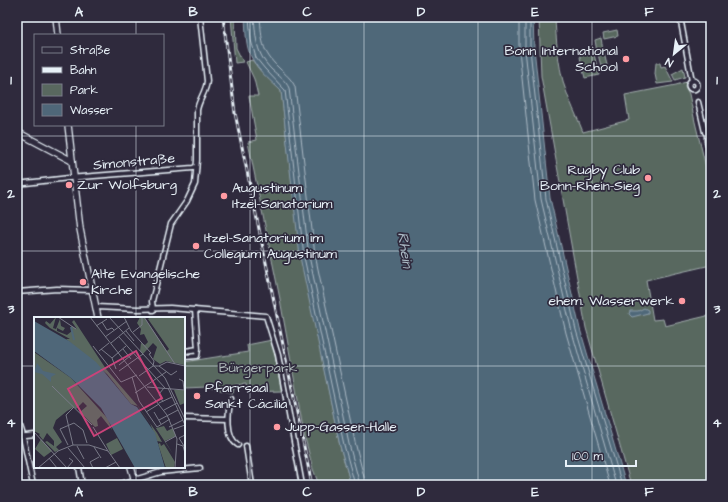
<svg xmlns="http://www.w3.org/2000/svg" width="728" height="502" font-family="'Architects Daughter',sans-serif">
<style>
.green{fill:#59685f;stroke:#a0acac}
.water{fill:#4f6779;stroke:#8c9eac}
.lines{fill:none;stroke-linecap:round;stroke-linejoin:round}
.shore{stroke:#abbac5;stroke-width:1}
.street-casing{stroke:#e8f1f8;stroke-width:7}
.secondary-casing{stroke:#e8f1f8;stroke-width:8}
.street{stroke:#2f2a3d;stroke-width:4}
.secondary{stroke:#2f2a3d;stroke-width:5.5}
.rail-casing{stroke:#e8f1f8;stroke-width:3}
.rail{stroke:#2f2a3d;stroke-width:1.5;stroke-dasharray:4.5;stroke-linecap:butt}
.grid{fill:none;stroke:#e8f1f8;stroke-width:1;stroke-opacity:0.55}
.poi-dot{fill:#ff9aa2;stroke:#2f2a3d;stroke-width:1.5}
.labels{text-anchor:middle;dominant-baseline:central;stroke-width:3.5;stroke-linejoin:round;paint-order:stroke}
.poi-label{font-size:14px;fill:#e8f1f8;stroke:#2f2a3d;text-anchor:start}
.street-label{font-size:14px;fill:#e8f1f8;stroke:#2f2a3d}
.park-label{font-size:14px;fill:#afbabb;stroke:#2f2a3d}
.water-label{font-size:15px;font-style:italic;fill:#abbac5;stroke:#2f2a3d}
.inset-river{fill:none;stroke:#4f6779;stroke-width:2}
.inset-road{fill:none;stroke:#797a88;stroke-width:1}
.view{fill:#ca437a;fill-opacity:0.15;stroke:#ca437a;stroke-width:2}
.inset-edge{fill:none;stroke:#e8f1f8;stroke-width:2}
.neatline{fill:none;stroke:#e8f1f8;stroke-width:1.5}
.grid-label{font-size:13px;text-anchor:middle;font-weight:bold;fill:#e8f1f8}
</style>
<rect width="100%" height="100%" fill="#2f2a3d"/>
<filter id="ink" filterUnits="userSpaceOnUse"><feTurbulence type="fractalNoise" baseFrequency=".025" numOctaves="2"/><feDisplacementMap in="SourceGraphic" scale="8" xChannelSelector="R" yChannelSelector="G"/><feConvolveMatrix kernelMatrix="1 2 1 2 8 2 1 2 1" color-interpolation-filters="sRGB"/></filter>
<g filter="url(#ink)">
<!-- green -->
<g class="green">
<polygon points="231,17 235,17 236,48 243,62 235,63"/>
<path d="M539,17H555C556,40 558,63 564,85C569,101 577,116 583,132L629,120L625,95L676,85L686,82L685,86L689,94L695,122L711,188V265L646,280L653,320L663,319L665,326L711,315V485H631L586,328L541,76Z"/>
<polygon points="617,30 618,36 604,39 603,33"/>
<polygon points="601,38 603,50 597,52 595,40"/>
<polygon points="593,50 599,75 585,78 579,53"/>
<polygon points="604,53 607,65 601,66 598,54"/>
<polygon points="252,60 262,72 281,91 301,257 340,446 351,485 319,485 313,469 304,434 280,299 248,142 257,140 249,96 258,96 254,79 246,62"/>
<polygon points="656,63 660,63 661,67 665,66 673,82 657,84 655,74"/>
<polygon points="683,68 685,77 675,80 672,74"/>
<polygon points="272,340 282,391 247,392 246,384 235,385 233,393 208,387 184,388 184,362 248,352 247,345"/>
</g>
<!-- water -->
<g class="water">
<path d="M245,17H533L534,48L550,198L580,329L626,485H351L340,446L300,257L281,91C271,81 259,72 253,60C245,48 246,31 245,17Z"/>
<polygon points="644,308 648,310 648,313 632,317 629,314 630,311 638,311"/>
</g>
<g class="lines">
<!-- shore -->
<g class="shore">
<polyline points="249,17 251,40 256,58 265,69 285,90 304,257 344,445 355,485"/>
<path d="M254,17C256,39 256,54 272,70C278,75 286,81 289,88L309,256L349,444L360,485"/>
<path d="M260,17C262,40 261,51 279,68C285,74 292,79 295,87L315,255L355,442L366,485"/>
<polyline points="519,17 519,50 535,200 566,333 610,485"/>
<polyline points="525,17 525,49 541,199 572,332 616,485"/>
<polyline points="530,17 530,49 546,199 576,330 622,485"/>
</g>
<defs>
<g id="street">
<polyline points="680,17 692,81"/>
<circle cx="693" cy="85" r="4.5"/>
<polyline points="698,102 705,132 707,134 707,141 711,156"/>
<polyline points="17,184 69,178 193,168 196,167"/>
<polyline points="17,292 57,289 92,290"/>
<polyline points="96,307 138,309 170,308 266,316 278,355 302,485"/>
<path d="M153,310L152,301L171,224L187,201L195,184L197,160V110C199,99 206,92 207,81L200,17"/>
<polyline points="195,310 198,349 185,351 185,357 197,356 198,349"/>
<path d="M231,399C228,411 225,437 238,445"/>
<polyline points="17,417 22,432 33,485"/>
<polyline points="184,418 228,419"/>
<polyline points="17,437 35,435"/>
<polyline points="246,446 252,485"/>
<polyline points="79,467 82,485"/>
<polyline points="117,485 161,472 200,468"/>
</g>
<g id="secondary">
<polyline points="56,17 58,35"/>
<polyline points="68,125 80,229 98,318"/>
<polyline points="17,132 72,161"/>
<polyline points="131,467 136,485"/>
</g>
</defs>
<!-- street casing -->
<use href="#street" class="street-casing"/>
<!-- secondary casing -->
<use href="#secondary" class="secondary-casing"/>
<!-- street -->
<use href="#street" class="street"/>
<!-- secondary -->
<use href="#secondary" class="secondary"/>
<defs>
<polyline id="rail" points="223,17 235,113 312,485"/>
</defs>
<!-- rail casing -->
<use href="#rail" class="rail-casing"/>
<!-- rail -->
<use href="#rail" class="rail"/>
</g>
</g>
<!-- grid -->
<path class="grid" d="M136,17V35M250,17V485M364,17V485M478,17V485M592,17V485M136,125V318M17,136H711M17,251H711M17,366H35M184,366H711M136,467V485"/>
<!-- markers -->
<g class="poi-dot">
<circle cx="626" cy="59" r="4"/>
<circle cx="648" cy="178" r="4"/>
<circle cx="69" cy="185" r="4"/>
<circle cx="224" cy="196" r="4"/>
<circle cx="196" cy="246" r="4"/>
<circle cx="83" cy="282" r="4"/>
<circle cx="682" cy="301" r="4"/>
<circle cx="197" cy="396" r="4"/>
<circle cx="277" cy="427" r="4"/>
</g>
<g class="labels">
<!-- poi labels -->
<g class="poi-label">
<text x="618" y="51" text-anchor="end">Bonn International<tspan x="618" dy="16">School</tspan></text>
<text x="640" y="170" text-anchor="end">Rugby Club<tspan x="640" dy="16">Bonn-Rhein-Sieg</tspan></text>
<text x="77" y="185">Zur Wolfsburg</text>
<text x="232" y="188">Augustinum<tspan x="232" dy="16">Itzel-Sanatorium</tspan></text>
<text x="204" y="238">Itzel-Sanatorium im<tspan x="204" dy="16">Collegium Augustinum</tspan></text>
<text x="91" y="274">Alte Evangelische<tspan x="91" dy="16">Kirche</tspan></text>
<text x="674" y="301" text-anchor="end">ehem. Wasserwerk</text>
<text x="205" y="388">Pfarrsaal<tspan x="205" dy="16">Sankt Cäcilia</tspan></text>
<text x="285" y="427">Jupp-Gassen-Halle</text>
</g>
<!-- street labels -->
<g class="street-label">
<text transform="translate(134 162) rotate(-5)">Simonstraße</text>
</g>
<!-- park labels -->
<g class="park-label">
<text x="258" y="368">Bürgerpark</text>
</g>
<!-- water labels -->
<g class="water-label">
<text transform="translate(405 250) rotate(82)">Rhein</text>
</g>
</g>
<!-- overview -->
<g transform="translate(34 317)">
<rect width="151" height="151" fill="#2f2a3d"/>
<path d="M22,0L19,11L22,12L26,2L27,9L31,11L29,14L23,11V14L33,18L38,14L37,9L43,12L56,31L38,5L40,3L72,52L103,88L123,116L128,125L123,124L116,106L104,89L97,87L73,57L32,22H36L16,11L11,6L12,4L16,7ZM106,0H110L133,34L135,32L114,2L117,0H151L150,48L132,44L126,47L119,42L123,30L119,26L109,37L106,34L107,26L111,28L114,25L110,17L106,18L107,12L103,6ZM0,35L37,61L74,102L78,113L67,99L63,103L64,109L61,110L46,95L53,89L49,85L42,92L40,90L33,94L22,103L19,111L28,125L22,130L25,133L21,135L11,125L13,124L20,129V124L13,116L9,123L5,118L6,117L0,114ZM140,73H151V86L146,88ZM108,90L122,111L130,109L133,114L139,111L142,119L131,124L139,137ZM83,121L89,132L77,138L72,127ZM7,122L18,134L10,140L1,132ZM126,126L127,129L130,127L141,145L140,151H132L124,127Z" fill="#59685f"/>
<path d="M0,4L35,24L62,45L97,87L103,90L121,116L131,151H101L67,91L37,61L0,34ZM3,46L9,54L22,57L17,60V65L8,57L0,55Z" fill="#4f6779"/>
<path class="inset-river" d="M37,10L40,23"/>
<path class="inset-road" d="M24,0L42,12M56,0L133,98L143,122L141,151M75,0L131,61L151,102M90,0L97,14L117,36L115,37L120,44L119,49M110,0L141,47M68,5L73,13L78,11L80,13M62,9L73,2M92,14L100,24M99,15L108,8V1M71,20L93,4M85,20L131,71M77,26L95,11M59,29L87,65L103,58M67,32L78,41L82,52M89,32L97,42M65,34L75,26M78,41L92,29M85,48L102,34M119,49H125L137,58L143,54M125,49L133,45L151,49M85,54L109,37M105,59L119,49M98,60L105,84L123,110L136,102M145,62L149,64L150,73M18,69L58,108M113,70L151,73M134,71L151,108L140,112M101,76L132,55M129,85L125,77L130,71M125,86L138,80M130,93L143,86M112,95L125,87M120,95L127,107M125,103L144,93M59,110L74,134M135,110L149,103M0,115L33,151M131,125L142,119M143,127L149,129L151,136M34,128L26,112L40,106L49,113L53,126M39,128L32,98L40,90M43,129L50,142M150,129L145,121L151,118M60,130L67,141M34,131L51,151M74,134L86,151M15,141L23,151M4,151L24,134L39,128H55L74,134M33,151L39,144L35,141M59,151L56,145L65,140M71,151L82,145"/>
<path class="view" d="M102,34L128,81L60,119L34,72Z"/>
<rect width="151" height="151" class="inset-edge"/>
</g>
<!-- margin -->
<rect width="728" height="502" fill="none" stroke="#2f2a3d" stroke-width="44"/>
<!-- legend -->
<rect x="34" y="34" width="130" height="92" fill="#2f2a3d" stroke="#797a88"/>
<rect x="42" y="47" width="20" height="6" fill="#2f2a3d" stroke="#797a88"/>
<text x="70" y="54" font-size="12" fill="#e8f1f8">Straße</text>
<rect x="42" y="67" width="20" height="6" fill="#e8f1f8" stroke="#797a88"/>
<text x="70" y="74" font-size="12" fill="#e8f1f8">Bahn</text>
<rect x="42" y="84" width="20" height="12" fill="#59685f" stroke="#797a88"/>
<text x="70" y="94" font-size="12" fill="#e8f1f8">Park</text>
<rect x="42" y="104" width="20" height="12" fill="#4f6779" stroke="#797a88"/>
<text x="70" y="114" font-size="12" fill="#e8f1f8">Wasser</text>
<!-- north arrow -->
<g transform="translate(674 54) rotate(209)" stroke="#2f2a3d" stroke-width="3" paint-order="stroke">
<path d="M0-3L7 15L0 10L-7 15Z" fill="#e8f1f8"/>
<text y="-6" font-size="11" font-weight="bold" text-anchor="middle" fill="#e8f1f8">N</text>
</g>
<!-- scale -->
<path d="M566 460v6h70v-6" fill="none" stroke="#e8f1f8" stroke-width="2"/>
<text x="572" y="460" font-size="12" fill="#e8f1f8" stroke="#2f2a3d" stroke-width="3" paint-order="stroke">100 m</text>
<rect x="22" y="22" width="684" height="458" class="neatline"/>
<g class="grid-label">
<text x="79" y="16">A</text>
<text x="193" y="16">B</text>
<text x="307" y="16">C</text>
<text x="421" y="16">D</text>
<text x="535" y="16">E</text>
<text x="649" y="16">F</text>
<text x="11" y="84">1</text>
<text x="717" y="84">1</text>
<text x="11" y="198">2</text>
<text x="717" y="198">2</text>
<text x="11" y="313">3</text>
<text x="717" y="313">3</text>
<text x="11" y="427">4</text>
<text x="717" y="427">4</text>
<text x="79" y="496">A</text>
<text x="193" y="496">B</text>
<text x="307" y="496">C</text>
<text x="421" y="496">D</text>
<text x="535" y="496">E</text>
<text x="649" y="496">F</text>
</g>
</svg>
